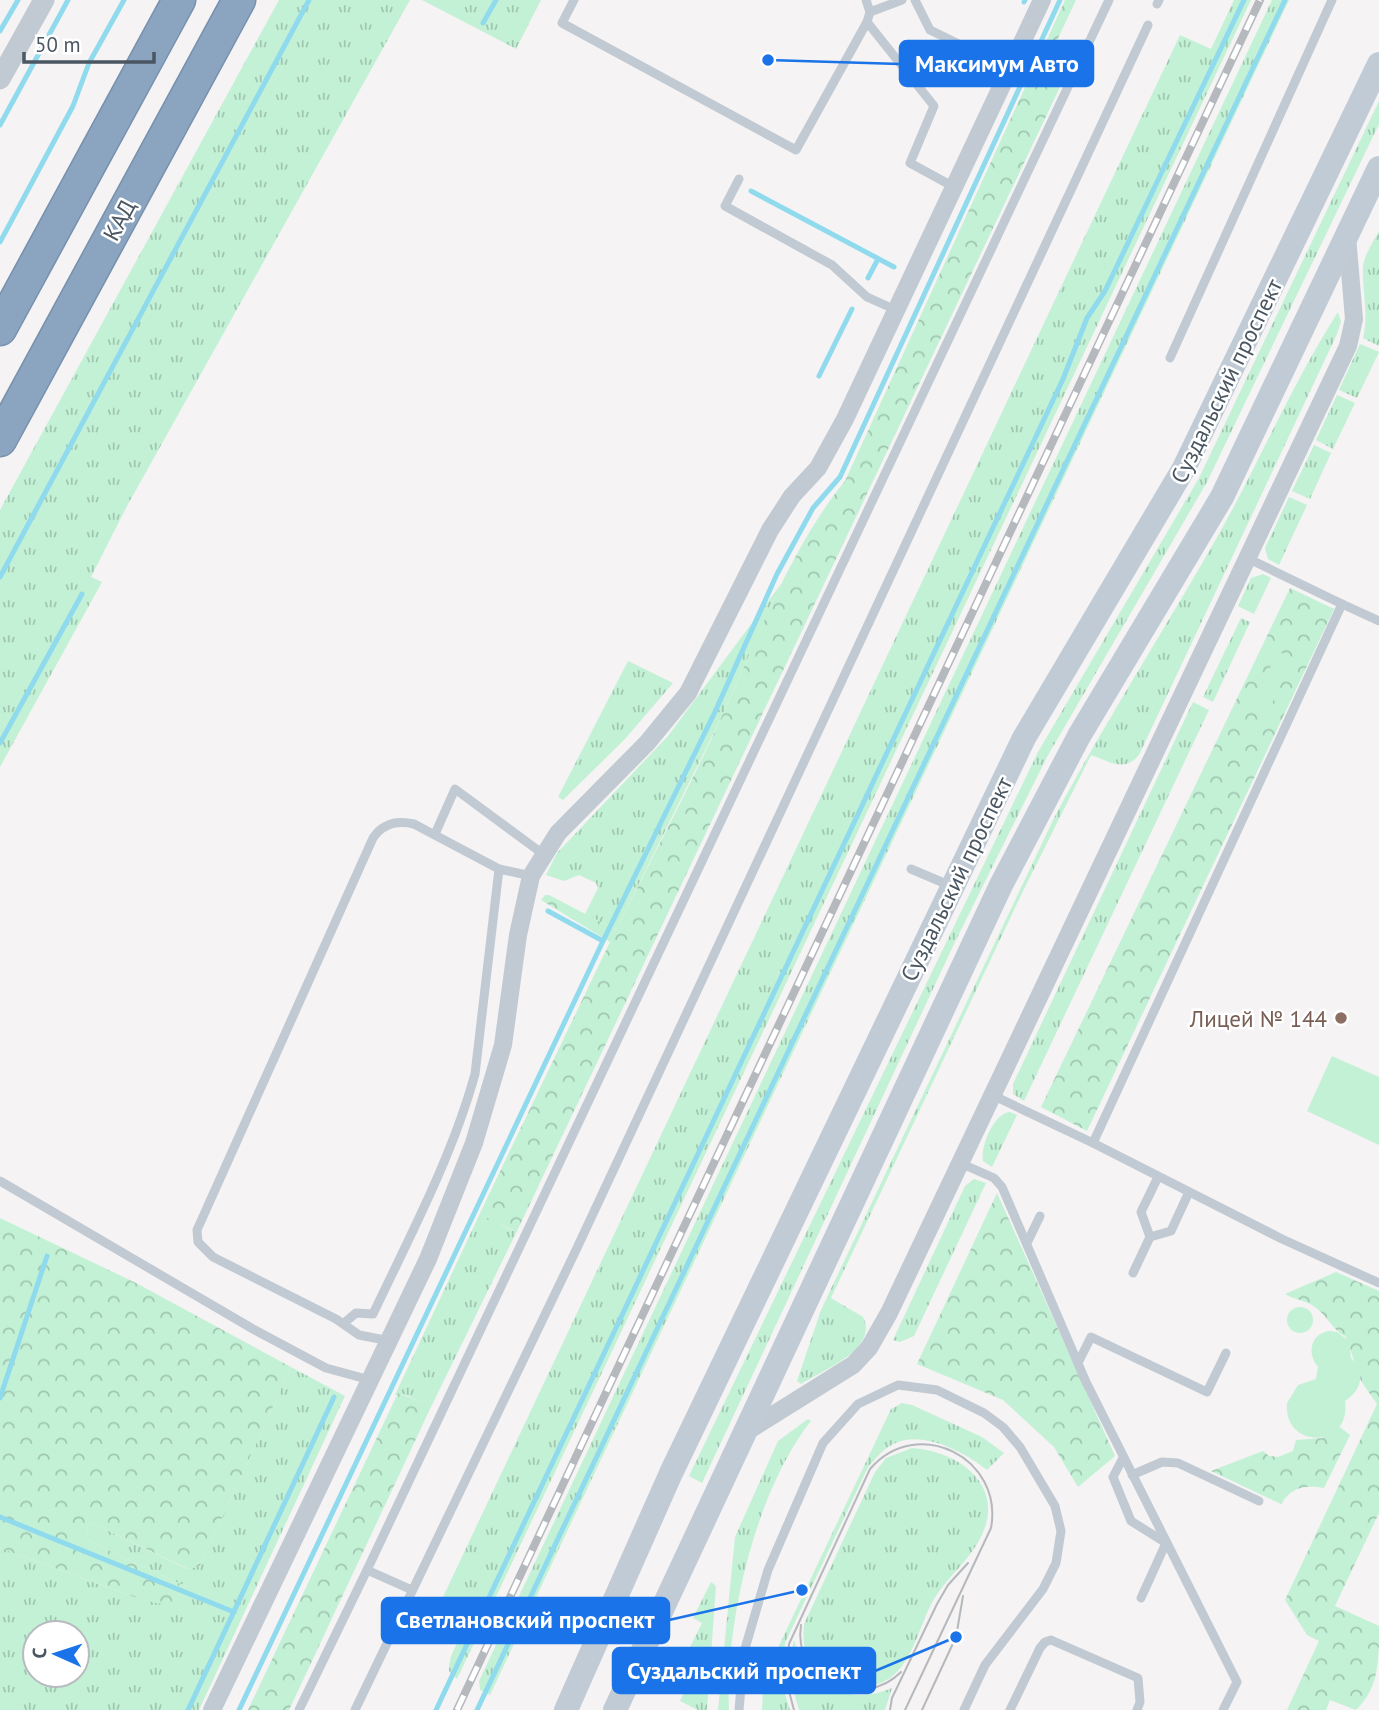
<svg xmlns="http://www.w3.org/2000/svg" width="1379" height="1710" font-family="'PT Sans',sans-serif">
<style>
.grass{fill:url(#grass-tufts);fill-rule:evenodd}
.forest{fill:url(#forest-crowns)}
.park{fill:#c3f1d5}
.lines{fill:none;stroke-linecap:round;stroke-linejoin:round}
.stream{stroke:#90daee;stroke-width:5}
.motorway-casing{stroke:#7690ad;stroke-width:35}
.service{stroke:#c1cad2;stroke-width:9}
.minor{stroke:#c1cad2;stroke-width:18}
.tertiary{stroke:#c1cad2;stroke-width:21}
.secondary{stroke:#c1cbd6;stroke-width:24}
.motorway{stroke:#8ba5c1;stroke-width:32}
.tram{stroke:#b5b8bd;stroke-width:2}
.rail-casing{stroke:#b5b8bd;stroke-width:8}
.rail{stroke:#fff;stroke-width:5;stroke-dasharray:16;stroke-linecap:butt}
.education-dot{fill:#8d6e63;stroke:#fff;stroke-width:2.5}
.labels{text-anchor:middle;dominant-baseline:central;stroke-width:5;stroke-linejoin:round;paint-order:stroke}
.street-label{font-size:23px;fill:#4a5661;stroke:#fff}
.education-label{font-size:23px;fill:#785e54;stroke:#fff;text-anchor:end}
.leader{fill:none;stroke:#1a73e8;stroke-width:2.5}
.callout-dot{fill:#1a73e8;stroke:#fff;stroke-width:2.5}
.callout{fill:#1a73e8;stroke:#1a73e8;stroke-width:2.5}
.callout-label{font-size:24px;text-anchor:middle;font-weight:bold;fill:#fff}
</style>
<defs>
<pattern id="grass-tufts" width="24" height="20" patternUnits="userSpaceOnUse" patternTransform="scale(1.75)"><rect width="24" height="20" fill="#c3f1d5"/><path d="M3 7l-1-3M5 7V3M7 7l1-3M15 17l-1-3M17 17v-4M19 17l1-3" fill="none" stroke="#a0c6b0"/></pattern>
<pattern id="forest-crowns" width="20" height="18" patternUnits="userSpaceOnUse" patternTransform="scale(1.75)"><rect width="20" height="18" fill="#c3f1d5"/><path d="M2 6a3 3 0 1 1 6 0M12 15a3 3 0 1 1 6 0" fill="none" stroke="#a0c6b0"/></pattern>
</defs>
<rect width="100%" height="100%" fill="#f5f3f3"/>
<!-- grass -->
<g class="grass">
<polygon points="279,0 410,0 127,506 91,577 102,582 0,767 0,510"/>
<polygon points="422,0 541,0 516,49"/>
<path d="M1234,0H1251L457,1679L449,1671C449,1636 483,1636 443,1597L1180,35L1211,49Z"/>
<polygon points="1272,0 1289,0 490,1695 480,1690 479,1681"/>
<polygon points="1379,101 1379,124 1207,482 1047,757 954,944 702,1483 689,1476 1038,752 1199,478"/>
<path d="M1379,231V346L1363,338C1369,314 1362,290 1363,267C1364,255 1374,241 1379,231Z"/>
<path d="M1338,312L1341,322L1337,334L1139,755C1124,773 1109,761 1091,755L1023,891L831,1298L863,1317C879,1349 823,1370 801,1384L797,1381L821,1310L1054,818C1106,720 1166,628 1220,532C1261,459 1293,382 1338,312Z"/>
<polygon points="1360,344 1379,352 1357,398 1339,390"/>
<polygon points="1337,395 1355,403 1333,449 1316,440"/>
<polygon points="1314,445 1331,453 1310,499 1292,491"/>
<polygon points="1289,497 1307,505 1279,565 1268,559 1265,548"/>
<polygon points="1263,574 1271,578 1254,614 1238,606 1251,578"/>
<polygon points="781,584 721,718 616,930 585,914 598,888 596,883 579,875 564,881 546,875 557,853 668,736"/>
<polygon points="1241,618 1250,622 1213,702 1203,697"/>
<polygon points="628,661 673,683 625,739 563,800 558,797"/>
<polygon points="1193,702 1209,710 1024,1101 1013,1094 1013,1084"/>
<path d="M1010,1112L1017,1115L992,1167L983,1161C980,1146 994,1113 1010,1112Z"/>
<polygon points="974,1179 986,1183 914,1336 900,1342 893,1340 965,1186"/>
<polygon points="482,1209 486,1217 513,1231 518,1229 430,1409 429,1405 403,1394 395,1395"/>
<path d="M291,1367L345,1396L199,1710H0V1548L137,1598L189,1588L89,1541L86,1534L88,1525L94,1524L187,1569L200,1566ZM35,1633H77V1675H35Z"/>
<path d="M902,1403L912,1405L982,1437L1004,1453L987,1470C965,1452 921,1429 893,1444C882,1450 875,1459 868,1467L785,1643L781,1681L790,1710H762L763,1687L768,1669L891,1409Z"/>
<path d="M808,1419L811,1421C756,1490 725,1622 729,1710H718L735,1537L778,1441Z"/>
<path d="M912,1448C964,1452 1010,1490 977,1544C965,1564 946,1579 934,1599C920,1623 913,1662 890,1678C864,1696 820,1685 807,1656C803,1646 803,1635 804,1624L875,1472L886,1458Z"/>
<polygon points="711,1582 716,1586 707,1710 698,1710 680,1701 691,1677 685,1674 697,1650 690,1647 702,1623 693,1618"/>
<path d="M794,1640C806,1685 848,1707 892,1688L885,1710H799C791,1685 788,1665 794,1640Z"/>
</g>
<!-- forest -->
<g class="forest">
<path d="M1065,0H1076L1054,47L1066,53L1069,68L518,1229L514,1231L485,1217L482,1209L610,942L541,900L545,895H549L616,930C652,858 689,788 722,716C759,636 789,550 845,481Z"/>
<polygon points="1290,588 1334,609 1087,1131 1041,1107"/>
<polygon points="997,1193 1115,1456 1078,1487 1054,1447 1003,1400 917,1364"/>
<path d="M0,1218L136,1283L291,1367L200,1566L188,1569L94,1524L88,1525L86,1534L89,1541L189,1588L188,1598C169,1607 156,1604 137,1598L0,1548Z"/>
<path d="M1336,1272L1379,1291V1513L1335,1606L1379,1626C1379,1661 1379,1688 1356,1710L1330,1700L1326,1710H1287L1319,1641L1307,1635L1285,1600L1377,1404L1361,1381L1346,1337C1332,1330 1326,1313 1312,1305C1304,1300 1293,1299 1285,1294Z"/>
<polygon points="398,1393 430,1405 430,1409 289,1710 248,1710"/>
<path d="M1340,1427L1350,1435L1324,1488C1304,1485 1292,1487 1281,1504L1211,1471L1263,1451L1269,1456L1278,1457L1293,1451L1296,1440L1322,1438Z"/>
</g>
<!-- park -->
<g class="park">
<polygon points="1278,651 1293,659 1265,718 1250,710"/>
<polygon points="1332,1056 1379,1077 1379,1145 1307,1111"/>
<circle cx="1300" cy="1320" r="13"/>
<path d="M1329,1331L1337,1332L1349,1341L1351,1358C1366,1373 1362,1390 1345,1401C1352,1449 1283,1450 1287,1403L1298,1385L1316,1379L1318,1367C1307,1354 1310,1334 1329,1331Z"/>
</g>
<g class="lines">
<!-- stream -->
<g class="stream">
<polyline points="1024,2 1025,0"/>
<polyline points="483,23 496,0"/>
<polyline points="0,31 18,0"/>
<polyline points="0,125 68,0"/>
<polyline points="751,191 894,267"/>
<polyline points="0,242 73,106 89,63 124,0"/>
<polyline points="868,278 878,259"/>
<polyline points="819,376 852,309"/>
<polyline points="0,577 309,0"/>
<polyline points="0,743 82,594"/>
<polyline points="548,911 603,941"/>
<polyline points="0,1398 47,1256"/>
<polyline points="0,1517 234,1612"/>
<polyline points="188,1710 334,1397"/>
<polyline points="239,1710 603,941 714,714 777,574 813,508 840,477 1060,0"/>
<polyline points="436,1710 1063,379 1087,318 1105,291 1244,0"/>
<polyline points="477,1710 1285,0"/>
</g>
<defs>
<g id="motorway">
<polyline points="0,329 179,0"/>
<polyline points="0,440 239,0"/>
</g>
</defs>
<!-- motorway casing -->
<use href="#motorway" class="motorway-casing"/>
<!-- service -->
<g class="service">
<polyline points="574,0 562,23 796,150 867,22 870,12 866,0"/>
<polyline points="915,0 930,30 1010,69"/>
<polyline points="1157,4 1159,0"/>
<polyline points="870,12 902,0"/>
<polyline points="867,22 934,106 910,163 954,187"/>
<polyline points="739,179 725,206 832,265 867,297 896,310"/>
<polyline points="1170,358 1332,0"/>
<polyline points="1342,604 1379,621"/>
<polyline points="435,834 455,789 543,854"/>
<polyline points="911,869 951,886"/>
<polyline points="992,1095 1093,1143 1342,604 1247,558"/>
<polyline points="1093,1143 1282,1239 1379,1283"/>
<polyline points="960,1163 994,1178 1002,1187 1086,1382 1237,1682 1223,1710"/>
<polyline points="1158,1177 1141,1212 1150,1237 1171,1231 1189,1192"/>
<polyline points="0,1181 253,1329 326,1368 370,1380"/>
<polyline points="1027,1243 1040,1216"/>
<polyline points="1133,1273 1150,1237"/>
<path d="M344,1323L356,1313L373,1314C410,1236 452,1157 475,1074L499,869"/>
<path d="M390,1341L359,1335L336,1319L213,1257L198,1242L197,1230L373,838C383,823 397,820 414,824L499,869L531,876"/>
<polyline points="1078,1363 1091,1337 1207,1392 1226,1353"/>
<polyline points="1123,1458 1113,1477 1131,1521 1166,1543 1141,1598"/>
<polyline points="1132,1475 1162,1462 1178,1463 1259,1501"/>
<polyline points="367,1570 1109,0"/>
<polyline points="299,1710 367,1570 412,1590"/>
<polyline points="355,1710 577,1248 1148,25"/>
<polyline points="739,1710 744,1652 768,1570 823,1443 858,1404 898,1385 937,1390 984,1413 1003,1427 1020,1447 1055,1506 1061,1531 1056,1563 1043,1589 985,1665 964,1710"/>
<polyline points="1010,1710 1040,1648 1045,1642 1051,1640 1138,1678 1140,1702 1137,1710"/>
</g>
<!-- minor -->
<g class="minor">
<polyline points="749,1430 853,1365 869,1348 889,1313 1348,346 1354,319 1347,236"/>
<polyline points="212,1710 428,1259 474,1143 503,1045 518,935 531,876 558,833 647,743 688,693 770,530 792,496 818,468 845,419 1042,0"/>
</g>
<!-- tertiary -->
<polyline class="tertiary" points="0,79 44,0"/>
<!-- secondary -->
<g class="secondary">
<polyline points="566,1710 671,1473 1024,738 1184,468 1379,64"/>
<polyline points="615,1710 1001,885 1079,736 1222,497 1379,168"/>
</g>
<!-- motorway -->
<use href="#motorway" class="motorway"/>
<!-- tram -->
<g class="tram">
<path d="M801,1625C792,1682 864,1710 901,1672"/>
<path d="M794,1710L786,1680L789,1644L870,1469C917,1414 1004,1458 991,1528L905,1710"/>
<polyline points="890,1710 892,1698 937,1604 948,1585 968,1563"/>
<polyline points="922,1710 956,1637 963,1596"/>
</g>
<defs>
<polyline id="rail" points="457,1710 1260,0"/>
</defs>
<!-- rail casing -->
<use href="#rail" class="rail-casing"/>
<!-- rail -->
<use href="#rail" class="rail"/>
</g>
<!-- markers -->
<circle class="education-dot" cx="1341" cy="1018" r="7"/>
<g class="labels">
<!-- street labels -->
<g class="street-label">
<text transform="translate(119 220) rotate(-62)">КАД</text>
<text transform="translate(1226 381) rotate(-64)">Суздальский проспект</text>
<text transform="translate(956 879) rotate(-64)">Суздальский проспект</text>
</g>
<!-- education labels -->
<g class="education-label">
<text x="1327" y="1018">Лицей № 144</text>
</g>
</g>
<!-- callouts -->
<path class="leader" d="M768 60L900 64M802 1590L669 1620M956 1637L875 1671"/>
<g class="callout-dot">
<circle cx="768" cy="60" r="7"/>
<circle cx="802" cy="1590" r="7"/>
<circle cx="956" cy="1637" r="7"/>
</g>
<g class="callout">
<rect x="900" y="41" width="193" height="45" rx="7"/>
<rect x="382" y="1598" width="287" height="45" rx="7"/>
<rect x="613" y="1648" width="262" height="45" rx="7"/>
</g>
<g class="callout-label">
<text x="997" y="72">Максимум Авто</text>
<text x="525" y="1628">Светлановский проспект</text>
<text x="744" y="1679">Суздальский проспект</text>
</g>
<!-- north arrow -->
<g transform="translate(56 1654) rotate(273)"><circle r="33" fill="#ffffff" stroke="#b7bbc0" stroke-width="2"/>
<path d="M0-5L12 26L0 18L-12 26Z" fill="#1a73e8"/>
<text y="-10" font-size="19" font-weight="bold" text-anchor="middle" fill="#4a5661">С</text>
</g>
<!-- scale -->
<path d="M24 52v10h130v-10" fill="none" stroke="#4a5661" stroke-width="3.5"/>
<text x="35" y="52" font-size="21" fill="#4a5661" stroke="#ffffff" stroke-width="5" paint-order="stroke">50 m</text>
</svg>
